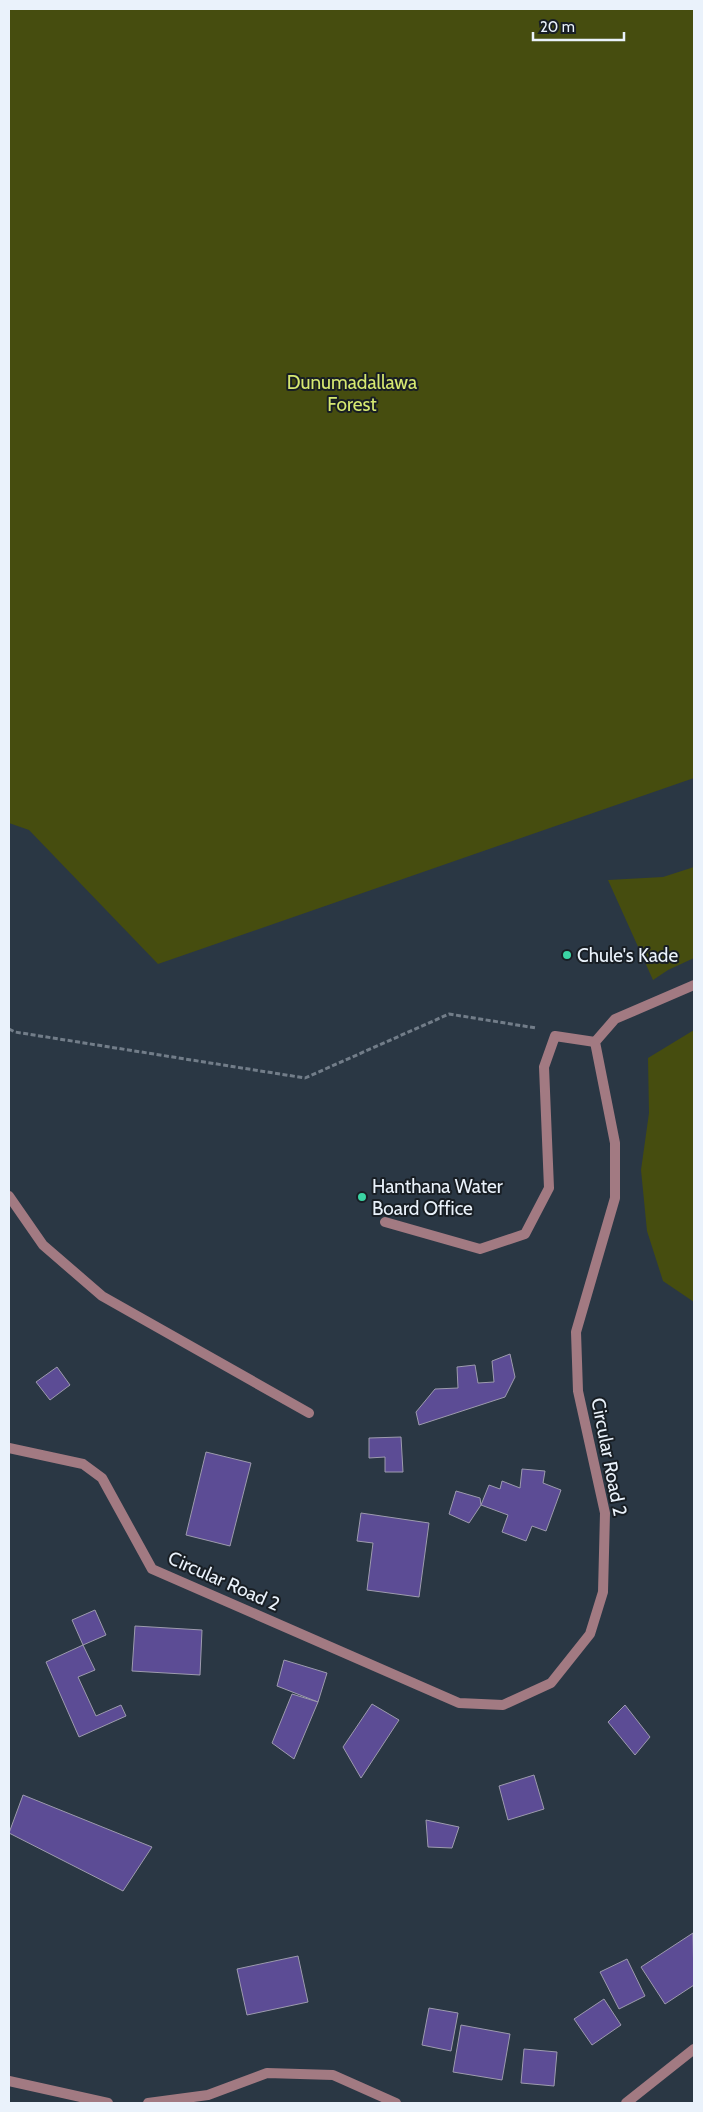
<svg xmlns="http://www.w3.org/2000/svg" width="703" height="2112" font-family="Cabin,sans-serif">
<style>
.green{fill:#464d0f}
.building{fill:#5c4c95;stroke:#9d9bae}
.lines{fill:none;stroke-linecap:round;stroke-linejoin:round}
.path{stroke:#727d89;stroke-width:3;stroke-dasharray:5 2.5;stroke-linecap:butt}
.service{stroke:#a27a82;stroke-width:10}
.minor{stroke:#a27a82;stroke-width:10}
.poi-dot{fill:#3bd4a4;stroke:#181e24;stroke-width:2}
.labels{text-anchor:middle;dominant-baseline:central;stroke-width:4;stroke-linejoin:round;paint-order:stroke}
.park-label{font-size:19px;fill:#d6e871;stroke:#181e24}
.poi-label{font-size:19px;fill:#eaf2fb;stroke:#181e24;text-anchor:start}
.street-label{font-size:19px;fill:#eaf2fb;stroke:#181e24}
</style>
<rect width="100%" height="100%" fill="#2a3744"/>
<!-- green -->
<g class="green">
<polygon points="9,9 694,9 694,778 158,964 29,830 9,823"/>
<polygon points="694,867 694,958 668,970 653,980 608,880 663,877"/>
<polygon points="694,1030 694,1302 663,1281 647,1231 641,1170 649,1113 648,1058"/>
</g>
<!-- building -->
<g class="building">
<polygon points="510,1354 515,1377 505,1397 419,1425 416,1412 435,1389 458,1388 457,1367 475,1365 478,1383 494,1382 492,1361"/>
<polygon points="57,1367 70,1385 50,1400 36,1382"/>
<polygon points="401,1437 403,1472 385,1472 385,1457 369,1458 369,1438"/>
<polygon points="206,1452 251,1463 230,1546 186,1535"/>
<polygon points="522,1469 545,1471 543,1483 561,1490 546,1531 532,1526 526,1541 502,1532 508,1515 481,1505 489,1485 500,1489 502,1481 520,1488"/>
<polygon points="456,1491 480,1498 481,1505 469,1523 449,1514"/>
<polygon points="361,1513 429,1523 419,1597 367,1590 373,1543 357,1541"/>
<polygon points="95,1610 106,1635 83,1645 72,1620"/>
<polygon points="135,1626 202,1630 200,1675 132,1671"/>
<polygon points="83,1645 95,1670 78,1677 96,1716 121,1705 126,1716 79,1737 46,1662"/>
<polygon points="284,1660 327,1673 318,1702 277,1686"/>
<polygon points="292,1694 318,1702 294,1759 272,1743"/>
<polygon points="372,1704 399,1720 361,1778 343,1747"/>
<polygon points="625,1705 650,1737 635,1755 608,1722"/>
<polygon points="534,1775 544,1809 508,1820 499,1786"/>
<polygon points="23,1795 152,1847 123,1891 9,1833"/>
<polygon points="426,1820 459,1827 452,1848 428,1847"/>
<polygon points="693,1933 694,1985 665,2004 641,1967"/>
<polygon points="298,1956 308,2002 247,2015 237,1969"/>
<polygon points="627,1959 645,1996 619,2009 600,1972"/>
<polygon points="604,1999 621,2025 592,2045 574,2019"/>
<polygon points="429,2008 458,2013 451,2051 422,2045"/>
<polygon points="461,2025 510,2034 502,2080 453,2072"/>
<polygon points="524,2049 557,2052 554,2086 521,2083"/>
</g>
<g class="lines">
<!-- path -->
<polyline class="path" points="9,1029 15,1032 305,1078 449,1014 536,1028"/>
<!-- service -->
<polyline class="service" points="385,1222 480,1249 525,1234 549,1188 544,1067 555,1036 595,1042"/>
<!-- minor -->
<g class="minor">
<polyline points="9,1196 43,1245 102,1296 309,1413"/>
<polyline points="9,1448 83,1464 102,1478 152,1569 459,1703 503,1705 551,1683 590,1634 603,1592 605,1513 578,1391 576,1332 615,1198 615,1143 595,1042 615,1019 694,985"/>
<polyline points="9,2081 108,2103"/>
<polyline points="148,2103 208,2095 267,2073 333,2075 396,2103"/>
<polyline points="626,2103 694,2049"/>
</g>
</g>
<!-- markers -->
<g class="poi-dot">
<circle cx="567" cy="955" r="5"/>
<circle cx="362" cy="1197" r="5"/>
</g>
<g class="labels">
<!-- park labels -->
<g class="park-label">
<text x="352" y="382">Dunumadallawa<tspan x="352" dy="22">Forest</tspan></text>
</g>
<!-- poi labels -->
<g class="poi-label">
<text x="577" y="955">Chule's Kade</text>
<text x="372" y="1186">Hanthana Water<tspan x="372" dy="22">Board Office</tspan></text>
</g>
<!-- street labels -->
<g class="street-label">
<text transform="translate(609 1457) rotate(79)">Circular Road 2</text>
<text transform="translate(224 1581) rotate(24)">Circular Road 2</text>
</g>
</g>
<!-- border -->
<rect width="703" height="2112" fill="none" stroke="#eaf2fb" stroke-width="20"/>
<!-- scale -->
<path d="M533 32v8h91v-8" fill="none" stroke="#eaf2fb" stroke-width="2.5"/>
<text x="540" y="32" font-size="15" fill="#eaf2fb" stroke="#181e24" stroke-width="4" paint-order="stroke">20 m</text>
</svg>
